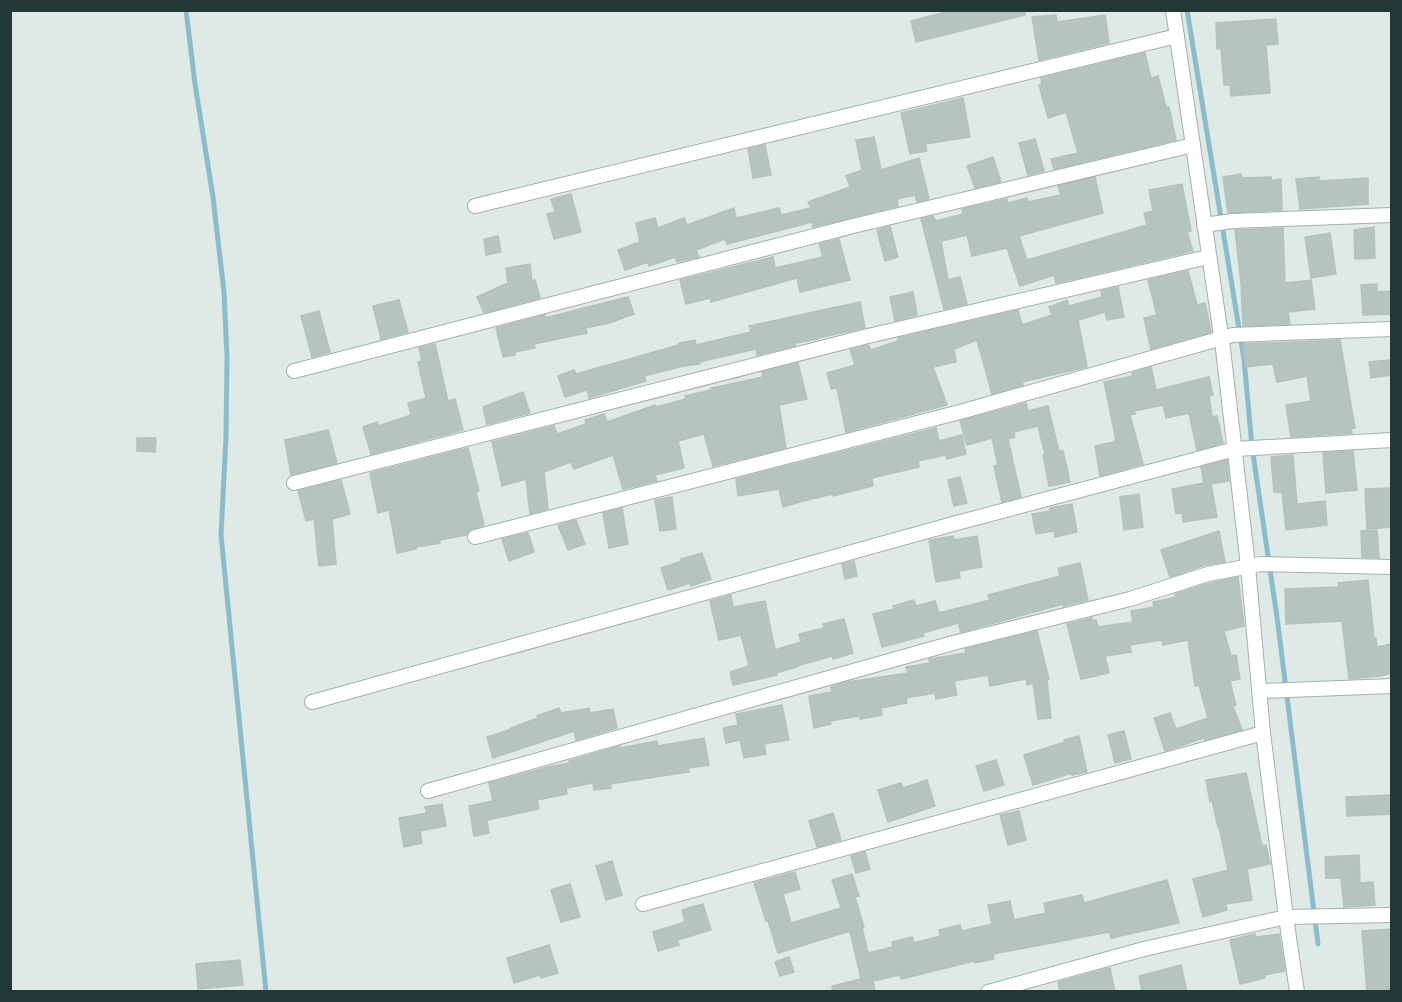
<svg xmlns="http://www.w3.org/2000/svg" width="1402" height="1002" font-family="'Work Sans',sans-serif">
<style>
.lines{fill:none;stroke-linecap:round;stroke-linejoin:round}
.stream{stroke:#8bbccb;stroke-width:5}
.building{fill:#b5c4bf;stroke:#b3c2bd;stroke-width:1.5}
.minor-casing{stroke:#a3b0ad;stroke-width:16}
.minor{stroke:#fff;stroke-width:14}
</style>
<rect width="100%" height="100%" fill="#dfe9e6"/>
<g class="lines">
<!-- stream -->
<g class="stream">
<polyline points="186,10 195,84 213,197 224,292 227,357 226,437 221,535 266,992"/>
<polyline points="1187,10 1244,359 1252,447 1277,617 1318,944"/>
</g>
</g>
<!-- building -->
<g class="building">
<polygon points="953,10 1025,10 1025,15 916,42 911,21"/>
<polygon points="1056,15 1057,22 1105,15 1109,43 1039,60 1032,17"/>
<polygon points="1276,19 1278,44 1266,45 1270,93 1231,96 1230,85 1224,85 1221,48 1217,49 1216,23"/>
<polygon points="1145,53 1151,78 1158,76 1166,107 1169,107 1176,140 1054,169 1051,159 1078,153 1066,112 1048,118 1039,85 1042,84 1041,78"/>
<polygon points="963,98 970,137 925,144 927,151 910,154 901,113"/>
<polygon points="874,137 881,170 919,158 929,199 917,202 915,195 897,199 898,206 813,227 812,222 727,244 725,239 696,250 699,257 677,262 675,257 649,266 648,262 625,270 618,250 640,242 636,223 655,218 658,228 684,218 687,225 734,208 736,218 779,208 781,215 811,208 808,202 850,187 846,176 862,170 856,140"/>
<polygon points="1035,139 1044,171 1028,175 1019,143"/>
<polygon points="765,145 771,175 753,178 748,149"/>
<polygon points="993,157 1001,182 975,188 967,166"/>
<polygon points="1241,174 1242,178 1271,177 1271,181 1281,179 1282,210 1228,213 1223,177"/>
<polygon points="1095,177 1103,213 1019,236 1027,260 1147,225 1144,213 1153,211 1149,190 1182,184 1191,231 1187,232 1193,251 1056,283 1054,275 1020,286 1007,248 972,256 967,235 941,241 948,280 960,277 967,304 944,309 921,219 933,216 936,221 963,214 962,209 1007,199 1008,203 1027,198 1028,202 1061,195 1058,186"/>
<polygon points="1319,177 1319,181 1368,178 1368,204 1300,209 1296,179"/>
<polygon points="571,194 581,232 554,239 547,214 555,212 551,199"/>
<polygon points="890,226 898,257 885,261 877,230"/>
<polygon points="1374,227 1375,258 1355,259 1354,230"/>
<polygon points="1283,228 1285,283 1311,280 1315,309 1288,312 1290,324 1243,326 1241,283 1235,230"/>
<polygon points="1330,233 1336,274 1311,278 1305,237"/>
<polygon points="498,236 501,252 486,255 484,239"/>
<polygon points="839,239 850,280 800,292 797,278 711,302 710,298 686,304 680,280 773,257 775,268 823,257 819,244"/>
<polygon points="530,264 532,281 535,280 540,298 484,313 477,297 508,283 506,268"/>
<polygon points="1188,271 1197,305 1205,303 1211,332 1151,349 1144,318 1157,315 1148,280"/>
<polygon points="1377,284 1377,292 1392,291 1392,314 1363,315 1361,285"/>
<polygon points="1118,287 1124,317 1107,320 1105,312 1078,320 1087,367 1022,382 1023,385 992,394 977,340 954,349 956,362 933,367 947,405 846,432 837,388 831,389 827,373 855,365 850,350 868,345 871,350 898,341 898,338 1018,310 1022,325 1052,315 1049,307 1067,300 1069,306 1102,297 1101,291"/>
<polygon points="913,292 917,315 895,321 890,297"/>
<polygon points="628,297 634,314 609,323 585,328 587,333 534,344 535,348 515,352 515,355 503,357 496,328 545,315 545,318"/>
<polygon points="399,300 408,332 381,339 373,306"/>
<polygon points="860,302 865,328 818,338 818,339 796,343 795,346 757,355 756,349 699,362 700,364 683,366 644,376 646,381 589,398 587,390 565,397 558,376 574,370 576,374 679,345 679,343 695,340 696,345 751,332 749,326"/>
<polygon points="319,311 330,352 312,357 301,316"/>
<polygon points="1340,340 1355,428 1351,429 1352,433 1291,437 1286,405 1311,401 1307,376 1277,382 1273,364 1246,367 1243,344"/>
<polygon points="435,344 448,401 455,399 463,430 371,454 363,427 377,422 378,426 411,415 408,403 426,398 418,362 422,361 419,348"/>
<polygon points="1389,360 1391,375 1371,378 1369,362"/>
<polygon points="798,363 807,399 779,405 786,448 713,466 704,434 678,441 684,468 655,475 657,481 623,489 613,455 574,469 571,462 544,472 548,509 530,514 526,479 502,486 492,442 554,426 557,434 586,424 585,420 604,414 607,422 655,405 656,407 686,399 685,396 711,390 711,388 763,377 762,372"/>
<polygon points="1151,367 1156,390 1209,377 1213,395 1209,396 1212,417 1217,416 1223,443 1197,450 1189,413 1166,418 1163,405 1134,411 1135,414 1130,415 1143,464 1100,476 1095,446 1114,442 1116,440 1104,382 1133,376 1132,373"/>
<polygon points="523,392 530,413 487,424 483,407"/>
<polygon points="1026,403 1028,411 1048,406 1059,451 1063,451 1070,482 1049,486 1043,455 1045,454 1038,426 1014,432 1015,437 1008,439 1021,497 1002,502 994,466 998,465 992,438 967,445 960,421"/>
<polygon points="936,428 939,441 962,435 966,454 947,459 946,455 918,461 919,467 872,478 873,486 833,496 833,494 803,501 783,507 779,489 738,496 736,479"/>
<polygon points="328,430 337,463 291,475 285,440"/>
<polygon points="137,438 156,438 155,452 137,451"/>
<polygon points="468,448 479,491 476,492 484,525 472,529 466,535 440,540 440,543 416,547 416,549 397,553 389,510 378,513 370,473"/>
<polygon points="1353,451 1357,490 1326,493 1323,453"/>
<polygon points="1293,455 1297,504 1325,501 1327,525 1286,530 1282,492 1274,492 1271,457"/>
<polygon points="1227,460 1229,481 1211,484 1217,517 1183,522 1182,513 1176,514 1172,489 1204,483 1201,467"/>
<polygon points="960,477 967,503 954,506 948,480"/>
<polygon points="341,480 350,514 332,519 336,564 319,566 314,519 306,521 298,491"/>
<polygon points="1392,488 1392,527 1367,529 1365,489"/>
<polygon points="1139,494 1143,527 1124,530 1120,497"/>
<polygon points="672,497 676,529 660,531 655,500"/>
<polygon points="1072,504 1077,532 1055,537 1054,531 1036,534 1032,514 1050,511 1050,508"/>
<polygon points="622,508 628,544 609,548 603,513"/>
<polygon points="576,520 585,544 568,550 558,525"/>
<polygon points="1377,530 1379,558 1362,557 1361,531"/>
<polygon points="1219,531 1225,562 1205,565 1170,577 1161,550"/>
<polygon points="528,533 534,552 509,561 502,539"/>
<polygon points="953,536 954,540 977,536 982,567 959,571 960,578 936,582 929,540"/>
<polygon points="702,553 711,579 691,586 690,583 668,590 661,568 682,561 681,559"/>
<polygon points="854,561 857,576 845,579 842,564"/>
<polygon points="1080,563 1088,600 1063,606 1063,604 961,632 958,623 923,633 924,636 882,647 873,614 894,609 893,606 914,600 916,606 935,601 939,613 990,600 988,595 1060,576 1058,568"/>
<polygon points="1238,577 1244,626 1224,631 1231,656 1236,655 1240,679 1230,681 1236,705 1233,706 1242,730 1205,740 1204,738 1165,751 1154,718 1170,713 1176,729 1208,718 1199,685 1195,686 1188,640 1163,645 1162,640 1130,645 1131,652 1105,656 1109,673 1081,679 1067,624 1092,618 1093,621 1096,620 1098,627 1133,622 1131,611 1154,607 1153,602 1176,597 1175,594 1210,583"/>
<polygon points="1368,580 1374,638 1376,638 1377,647 1392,644 1392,673 1381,676 1349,679 1342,621 1286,624 1285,589 1339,587 1338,583"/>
<polygon points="731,595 733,607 765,601 775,650 801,642 799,634 824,628 823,624 844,619 853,653 833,659 832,656 797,666 797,667 776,673 777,675 733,685 730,672 749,666 741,635 719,640 710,601"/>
<polygon points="1037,631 1049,679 1047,680 1051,718 1038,719 1033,683 1027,685 1026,679 990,686 988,675 954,681 957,695 936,699 935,693 906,698 907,703 881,708 882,715 860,719 860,716 830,721 831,724 814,728 809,696 832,692 831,687 847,682 908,673 906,667 930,663 929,659 966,653 965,649"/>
<polygon points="782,705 789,740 764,744 766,754 744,758 740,740 726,743 723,728 738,725 736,714"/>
<polygon points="559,708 561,713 589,708 590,713 613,709 617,728 576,740 574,731 493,758 487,737 512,729 511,728 538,718 537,716"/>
<polygon points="1124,731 1131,759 1115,763 1108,735"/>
<polygon points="1079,736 1087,772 1072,775 1072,773 1033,785 1024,755 1065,742 1064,740"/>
<polygon points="704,738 709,765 688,768 689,772 610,784 611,788 594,790 593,783 566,788 567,794 537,800 539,809 487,820 489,833 474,836 469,806 493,801 489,783 548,767 570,763 569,761 620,746 620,748 657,741 658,746"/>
<polygon points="996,760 1004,785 984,791 976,766"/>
<polygon points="1246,773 1262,846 1266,845 1270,864 1247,869 1252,900 1225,904 1227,910 1203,917 1193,879 1228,870 1219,826 1218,827 1212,801 1210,802 1206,780"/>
<polygon points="927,780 935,806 888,822 878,790 901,783 903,788"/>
<polygon points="1392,795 1392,814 1347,816 1346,797"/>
<polygon points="442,804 446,826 420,831 422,843 404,847 399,818 427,813 425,807"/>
<polygon points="1019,811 1026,840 1008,845 1000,815"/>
<polygon points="833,813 841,840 817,847 809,821"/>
<polygon points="865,852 870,869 856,873 851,856"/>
<polygon points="1359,855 1360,883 1373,882 1375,905 1344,907 1341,878 1326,878 1325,857"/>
<polygon points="612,861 622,895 606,900 596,866"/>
<polygon points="795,872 800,889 783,894 791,923 841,908 832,880 852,874 859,896 855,897 864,927 862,928 868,953 893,947 892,942 912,937 914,943 940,936 939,930 960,925 962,931 992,924 988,905 1010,901 1014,920 1046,913 1044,903 1082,895 1084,903 1167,880 1179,923 1111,938 1109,932 993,954 994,959 975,963 974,961 901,979 900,975 873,981 875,992 833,992 832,986 861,979 850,931 778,953 768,921 766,921 754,883"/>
<polygon points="570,884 580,917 561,922 551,890"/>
<polygon points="703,904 711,930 677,940 679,945 658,951 653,932 685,922 682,910"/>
<polygon points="1392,929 1392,992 1367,992 1362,931"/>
<polygon points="1255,934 1256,937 1279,934 1285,971 1264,975 1265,978 1240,984 1230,940"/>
<polygon points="549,945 558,973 541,978 540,975 514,983 507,958"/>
<polygon points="789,957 794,972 780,976 775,962"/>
<polygon points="240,960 243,985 198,989 196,964"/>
<polygon points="1181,965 1187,992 1142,992 1139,976"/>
<polygon points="1110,968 1115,992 1060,992 1058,982"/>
</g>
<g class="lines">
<defs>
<g id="minor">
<polyline points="1173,10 1223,349 1248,566 1263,733 1286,917 1297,992"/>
<polyline points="475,206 1177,36"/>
<polyline points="1204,225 1233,221 1392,215"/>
<polyline points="294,371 853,226 1193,145"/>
<polyline points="294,483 868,336 1208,257"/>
<polyline points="475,537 960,412 1233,335 1392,329"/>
<polyline points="1261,691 1392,686"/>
<polyline points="312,702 953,524 1235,449 1392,440"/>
<polyline points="428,791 953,643 1130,599 1208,574 1261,564 1392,567"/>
<polyline points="643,904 1263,733"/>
<polyline points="988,992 1144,949 1286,917 1392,915"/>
</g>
</defs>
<!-- minor casing -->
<use href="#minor" class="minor-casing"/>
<!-- minor -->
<use href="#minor" class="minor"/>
</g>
<!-- border -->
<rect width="1402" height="1002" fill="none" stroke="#223834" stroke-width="24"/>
</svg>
